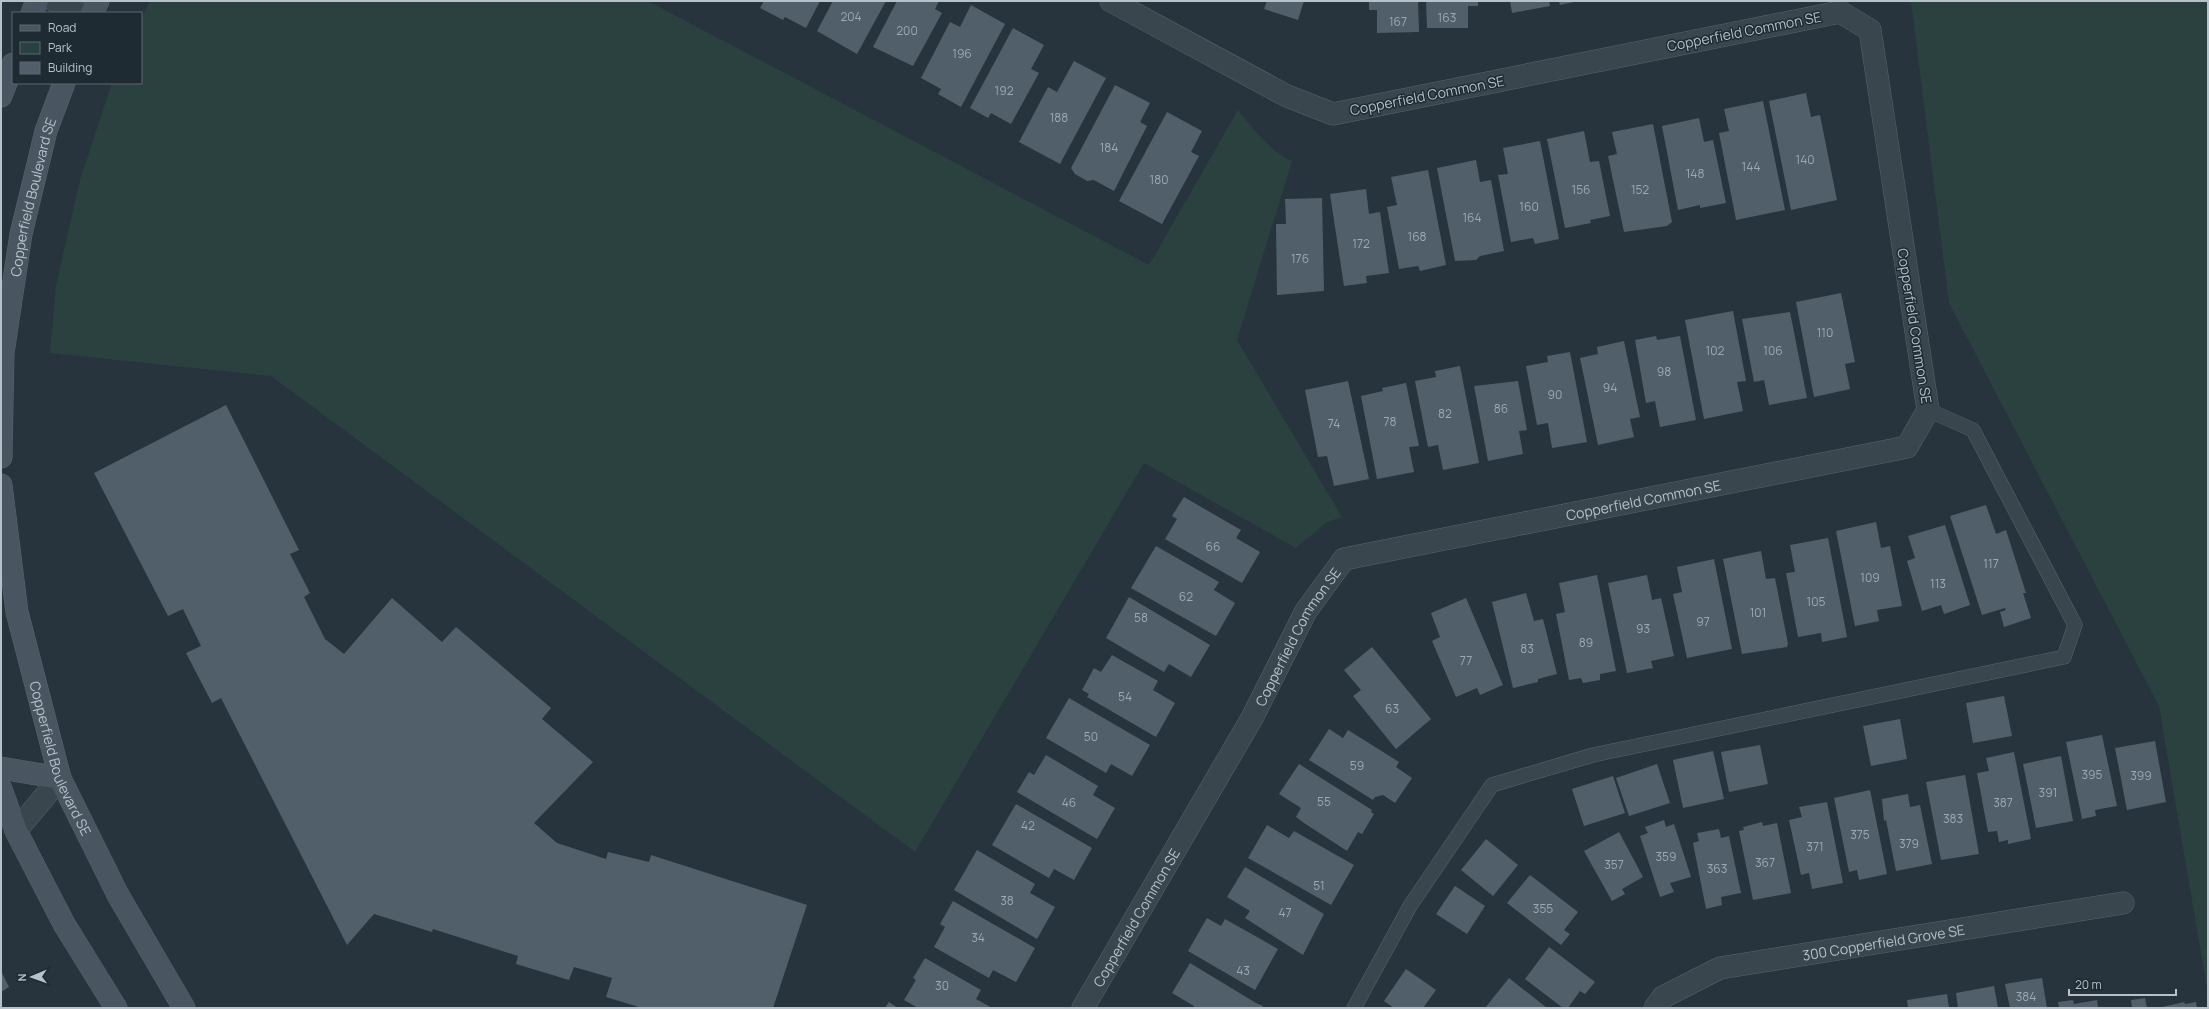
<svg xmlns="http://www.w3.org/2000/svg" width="2209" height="1009" font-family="Manrope,sans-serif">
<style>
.green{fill:#2a413f}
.building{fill:#505f69}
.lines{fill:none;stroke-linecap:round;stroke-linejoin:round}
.lane-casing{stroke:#58646c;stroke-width:15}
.street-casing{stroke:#58646c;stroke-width:23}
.secondary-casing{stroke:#58646c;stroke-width:23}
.lane{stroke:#3a464e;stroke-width:14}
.street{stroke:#3a464e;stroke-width:22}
.secondary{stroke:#495661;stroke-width:22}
.labels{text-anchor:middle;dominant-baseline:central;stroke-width:3;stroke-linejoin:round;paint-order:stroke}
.number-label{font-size:12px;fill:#9da8b1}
.street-label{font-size:14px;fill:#b7c1c9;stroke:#1f2b33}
</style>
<rect width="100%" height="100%" fill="#27343e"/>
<!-- green -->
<g class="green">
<path d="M150,1H648L1149,265L1238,110C1254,130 1269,150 1292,161L1237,340L1342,517L1327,522L1296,548L1144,463L915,852L271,376L50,353L56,286L80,180L112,83H141V19Z"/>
<polygon points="1911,1 2208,1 2208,994 2159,706 1949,303"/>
</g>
<!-- building -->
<g class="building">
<polygon points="764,1 820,1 806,28 785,17 783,20 760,8"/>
<polygon points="833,1 886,1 857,54 817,31"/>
<polygon points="897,1 939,1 935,9 942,13 913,66 873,47"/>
<polygon points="1267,1 1304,1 1298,20 1264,9"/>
<polygon points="1369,1 1418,1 1419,32 1377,33 1377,10 1369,10"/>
<polygon points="1426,1 1478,1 1478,6 1468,6 1468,28 1427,28"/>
<polygon points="1510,1 1549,1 1550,6 1512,13"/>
<polygon points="1559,1 1574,1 1574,2 1560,5"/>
<polygon points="971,5 1005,24 961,107 938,94 941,89 921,78 950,22 960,27"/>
<polygon points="1013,28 1044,45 1031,69 1039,73 1011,124 991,113 988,118 970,108"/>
<polygon points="1074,61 1106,78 1060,164 1019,142 1048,87 1057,92"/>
<polygon points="1115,85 1150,103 1140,122 1147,126 1114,191 1094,180 1087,181 1075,174 1071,168"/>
<polygon points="1806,93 1811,117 1820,115 1837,200 1791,210 1769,101"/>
<polygon points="1763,101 1785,210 1736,220 1719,133 1729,131 1724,109"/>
<polygon points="1167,112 1202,131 1191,152 1199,156 1162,224 1119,201"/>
<polygon points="1699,118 1704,142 1713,140 1726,203 1700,208 1700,205 1678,210 1662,126"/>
<polygon points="1653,124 1672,222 1667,226 1624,232 1608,156 1617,154 1612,132"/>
<polygon points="1584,131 1590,162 1599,161 1610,216 1590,220 1591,223 1565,228 1547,139"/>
<polygon points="1540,141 1559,239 1535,244 1533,238 1511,242 1498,175 1508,174 1503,148"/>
<polygon points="1476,160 1480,182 1491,180 1504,251 1480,256 1476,260 1455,261 1437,168"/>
<polygon points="1428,170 1446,265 1420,271 1418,266 1399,269 1387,207 1397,205 1391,177"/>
<polygon points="1366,189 1369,214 1380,212 1389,273 1366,276 1367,283 1344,286 1330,194"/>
<polygon points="1322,198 1324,291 1277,295 1276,224 1286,224 1285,199"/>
<polygon points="1841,293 1855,362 1845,364 1850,389 1814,397 1796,302"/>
<polygon points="1733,311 1746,381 1737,382 1743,411 1704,419 1685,320"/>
<polygon points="1790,312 1807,398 1769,405 1764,380 1754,382 1742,319"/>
<polygon points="1656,336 1657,340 1680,336 1696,420 1660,427 1655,401 1646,403 1635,340"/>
<polygon points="1624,341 1640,417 1630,419 1634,437 1598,445 1580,358 1598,354 1597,347"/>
<polygon points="1570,352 1587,442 1552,448 1548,423 1537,425 1526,366 1548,362 1547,356"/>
<polygon points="1460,366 1479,463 1443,470 1438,445 1428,447 1415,381 1436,377 1435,371"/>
<polygon points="1348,381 1369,479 1334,486 1327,456 1318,457 1305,390"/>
<polygon points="1518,381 1527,430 1519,431 1523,454 1488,461 1474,386"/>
<polygon points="1406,383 1419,446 1409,447 1414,472 1377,479 1361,396 1383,391 1382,388"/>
<polygon points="226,405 299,550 290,554 310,593 304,597 325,639 344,654 392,598 442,642 456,627 551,708 542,719 593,762 534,823 557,843 606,859 608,852 649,862 651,855 807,905 773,1008 642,1008 606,997 612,978 574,967 569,980 516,964 518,956 433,929 432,932 374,914 347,945 221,698 212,703 186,653 201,646 183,609 168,616 94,473"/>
<polygon points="1184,497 1241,530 1236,538 1260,552 1242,583 1165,539 1177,519 1172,516"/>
<polygon points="1986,505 1996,534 2006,530 2026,593 2023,593 2031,618 2004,627 2000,612 2006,610 2005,608 1982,615 1950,516"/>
<polygon points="1876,522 1881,548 1890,546 1902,606 1877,610 1879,621 1855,626 1836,531"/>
<polygon points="1945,525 1970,605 1944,614 1941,605 1922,611 1907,561 1915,558 1908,536"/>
<polygon points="1828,538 1847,637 1822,642 1821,633 1798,637 1786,573 1795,572 1790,545"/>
<polygon points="1156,546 1219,582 1214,590 1235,603 1216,636 1131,588"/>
<polygon points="1761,551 1766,579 1775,578 1788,644 1787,647 1742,654 1723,559"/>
<polygon points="1714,559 1732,649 1687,658 1673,594 1682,592 1677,567"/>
<polygon points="1597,575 1616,671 1600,674 1600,680 1583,683 1581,678 1569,680 1556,614 1565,612 1559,583"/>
<polygon points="1647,575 1652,600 1661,598 1674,656 1651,661 1653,668 1627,673 1608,583"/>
<polygon points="1526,593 1534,621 1543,619 1557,674 1538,679 1538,682 1513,688 1492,602"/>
<polygon points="1129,597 1210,645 1191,677 1169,664 1164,672 1106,638"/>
<polygon points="1466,598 1503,685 1480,695 1477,688 1456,697 1432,641 1440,637 1431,613"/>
<polygon points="1372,647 1431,719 1396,749 1353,696 1361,690 1344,670"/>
<polygon points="1112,655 1158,681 1153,690 1175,703 1156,737 1087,697 1089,694 1082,690 1094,668 1101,672"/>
<polygon points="2004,696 2012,736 1973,743 1966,703"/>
<polygon points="1069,698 1150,745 1132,776 1111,764 1106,773 1046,738"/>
<polygon points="1900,719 1907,759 1871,766 1863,726"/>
<polygon points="1329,729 1343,738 1348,730 1399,762 1396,767 1412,778 1395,803 1383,795 1375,797 1373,800 1309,760"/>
<polygon points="2102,735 2117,806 2095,810 2096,816 2082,819 2066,742"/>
<polygon points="2155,741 2166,802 2127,810 2115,748"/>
<polygon points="1760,745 1768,784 1729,792 1721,752"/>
<polygon points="1713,751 1724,799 1683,808 1673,760"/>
<polygon points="2014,752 2031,839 2008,844 2008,840 1999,842 1997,831 1988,832 1977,773 1989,771 1986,758"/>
<polygon points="1046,755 1098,786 1093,795 1115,808 1097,839 1017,792 1029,772 1034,775"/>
<polygon points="2061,756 2073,821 2036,828 2023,764"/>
<polygon points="1299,764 1372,810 1371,812 1374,814 1362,834 1358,832 1347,851 1304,823 1296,817 1301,808 1279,794"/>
<polygon points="1657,764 1670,803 1629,816 1616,778"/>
<polygon points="1965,775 1979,854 1941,860 1926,782"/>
<polygon points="1613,776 1625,813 1584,826 1572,789"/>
<polygon points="1870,790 1887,874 1859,880 1857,870 1849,872 1834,798"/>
<polygon points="1908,794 1910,807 1920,805 1932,864 1896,871 1886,820 1884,821 1882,799"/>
<polygon points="1827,802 1843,883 1812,889 1809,873 1801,875 1789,820 1802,817 1799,807"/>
<polygon points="1016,804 1092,848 1074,880 1054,869 1049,878 992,845"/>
<polygon points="1664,820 1666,827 1674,824 1691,877 1670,883 1674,892 1660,897 1640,836 1648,833 1645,827"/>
<polygon points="1762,822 1763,826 1777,823 1791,893 1753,900 1739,831 1744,830 1743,827"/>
<polygon points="1267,825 1289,838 1294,831 1354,865 1331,905 1248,858"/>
<polygon points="1719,829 1721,838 1729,836 1741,893 1721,897 1722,905 1706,909 1693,843 1699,841 1697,833"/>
<polygon points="1619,832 1643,877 1622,889 1625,894 1612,901 1584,851"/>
<polygon points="1486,839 1518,865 1493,896 1461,870"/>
<polygon points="977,850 1035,884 1030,893 1055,907 1037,939 954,890"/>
<polygon points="1245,867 1324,914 1303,955 1245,918 1250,911 1227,897"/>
<polygon points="1530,875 1578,912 1564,930 1570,934 1561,945 1507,903"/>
<polygon points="1455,886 1485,906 1467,934 1436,914"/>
<polygon points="953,901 1035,948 1016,982 993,970 989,978 934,947 945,927 940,924"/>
<polygon points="1207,918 1221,926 1225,919 1278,949 1255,990 1188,951"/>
<polygon points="1549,947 1595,982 1585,994 1580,991 1568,1008 1563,1008 1525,979"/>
<polygon points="925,958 981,990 976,999 992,1008 918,1008 904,1000 916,980 913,978"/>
<polygon points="1190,963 1256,1003 1263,1006 1262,1008 1193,1008 1194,1006 1172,993"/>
<polygon points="1406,969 1436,990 1423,1008 1394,1008 1384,1001"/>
<polygon points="1,971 9,987 1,992"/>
<polygon points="1509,978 1547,1008 1485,1008"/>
<polygon points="2042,978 2047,1008 2010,1008 2005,984"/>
<polygon points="1994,986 1998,1008 1958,1008 1956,993"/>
<polygon points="1947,994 1949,1008 1908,1008 1907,1000"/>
<polygon points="2145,998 2147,1008 2132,1008 2131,1000"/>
<polygon points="2073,1000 2074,1004 2097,1000 2098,1008 2059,1008 2058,1002"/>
<polygon points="889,1002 898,1008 885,1008"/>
<polygon points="2184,1002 2185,1004 2196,1002 2197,1008 2158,1008"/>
</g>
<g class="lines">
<defs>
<polyline id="lane" points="1354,1008 1410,906 1492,785 1593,755 2064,657 2075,625 1973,430 1928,410"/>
<g id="street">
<polyline points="55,1 79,13"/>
<polyline points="16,831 60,778"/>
<path id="s1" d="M1083,1008L1252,718L1306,611L1344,559L1907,447L1928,410L1870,30L1840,12L1333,114L1287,96L1111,1"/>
<path id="s2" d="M1655,1008L1663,997L1720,968L2123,903"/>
</g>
<g id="secondary">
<polyline points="32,13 37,1"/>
<polyline points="92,13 98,1"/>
<polyline points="1,96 13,64"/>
<path id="s3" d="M1,457L3,353L21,234L46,131L64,83"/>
<path id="s4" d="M1,485L17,612L60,778L118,895L184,1008"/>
<polyline points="1,768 60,778"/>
<polyline points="1,789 16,831 64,924 116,1008"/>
</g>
</defs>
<!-- lane casing -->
<use href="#lane" class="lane-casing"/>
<!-- street casing -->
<use href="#street" class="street-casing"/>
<!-- secondary casing -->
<use href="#secondary" class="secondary-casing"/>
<!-- lane -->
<use href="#lane" class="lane"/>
<!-- street -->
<use href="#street" class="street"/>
<!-- secondary -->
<use href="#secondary" class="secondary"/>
</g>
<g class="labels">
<!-- number labels -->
<g class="number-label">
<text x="851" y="16">204</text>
<text x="1447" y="17">163</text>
<text x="1398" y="21">167</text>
<text x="907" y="30">200</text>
<text x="962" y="53">196</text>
<text x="1004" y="90">192</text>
<text x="1059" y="117">188</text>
<text x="1109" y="147">184</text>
<text x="1805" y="159">140</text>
<text x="1751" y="166">144</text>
<text x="1695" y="173">148</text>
<text x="1159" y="179">180</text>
<text x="1581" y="189">156</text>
<text x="1640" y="189">152</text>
<text x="1529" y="206">160</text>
<text x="1472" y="217">164</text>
<text x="1417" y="236">168</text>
<text x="1361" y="243">172</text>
<text x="1300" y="258">176</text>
<text x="1825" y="332">110</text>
<text x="1715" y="350">102</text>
<text x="1773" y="350">106</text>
<text x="1664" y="371">98</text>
<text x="1610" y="387">94</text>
<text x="1555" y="394">90</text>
<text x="1501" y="408">86</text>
<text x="1445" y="413">82</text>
<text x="1390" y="421">78</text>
<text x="1334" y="423">74</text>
<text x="1213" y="546">66</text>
<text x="1991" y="563">117</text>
<text x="1870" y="577">109</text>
<text x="1938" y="583">113</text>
<text x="1186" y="596">62</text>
<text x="1816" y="601">105</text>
<text x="1758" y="612">101</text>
<text x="1141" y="617">58</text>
<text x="1703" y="621">97</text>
<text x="1643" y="628">93</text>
<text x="1586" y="642">89</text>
<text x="1527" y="648">83</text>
<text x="1466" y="660">77</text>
<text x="1125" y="696">54</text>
<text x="1392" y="708">63</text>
<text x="1091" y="736">50</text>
<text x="1357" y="765">59</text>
<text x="2092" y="774">395</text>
<text x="2141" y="775">399</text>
<text x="2048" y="792">391</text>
<text x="1324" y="801">55</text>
<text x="1069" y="802">46</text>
<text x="2003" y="802">387</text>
<text x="1953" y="818">383</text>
<text x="1028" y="825">42</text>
<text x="1860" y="834">375</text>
<text x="1909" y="843">379</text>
<text x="1815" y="846">371</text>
<text x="1666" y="856">359</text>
<text x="1765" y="862">367</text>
<text x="1614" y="864">357</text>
<text x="1717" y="868">363</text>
<text x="1319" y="885">51</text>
<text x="1007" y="900">38</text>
<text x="1543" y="908">355</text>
<text x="1285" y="912">47</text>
<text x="978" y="937">34</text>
<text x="1243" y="970">43</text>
<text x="942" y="985">30</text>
<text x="2026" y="996">384</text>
</g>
<!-- street labels -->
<g class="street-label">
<text transform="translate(1744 31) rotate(-11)">Copperfield Common SE</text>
<text transform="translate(1427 95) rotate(-11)">Copperfield Common SE</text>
<text stroke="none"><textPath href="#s3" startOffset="263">Copperfield Boulevard SE</textPath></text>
<text transform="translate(1915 326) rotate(81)">Copperfield Common SE</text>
<text stroke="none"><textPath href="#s1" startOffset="825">Copperfield Common SE</textPath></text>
<text stroke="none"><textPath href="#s1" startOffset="429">Copperfield Common SE</textPath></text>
<text stroke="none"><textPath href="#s4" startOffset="281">Copperfield Boulevard SE</textPath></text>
<text stroke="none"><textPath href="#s1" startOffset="105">Copperfield Common SE</textPath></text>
<text stroke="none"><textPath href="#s2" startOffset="243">300 Copperfield Grove SE</textPath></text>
</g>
</g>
<!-- border -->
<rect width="2209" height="1009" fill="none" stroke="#b7c1c9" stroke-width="4"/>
<!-- legend -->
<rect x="12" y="12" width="130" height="72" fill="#1f2b33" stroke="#5c676f"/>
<rect x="20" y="25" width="20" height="6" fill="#495661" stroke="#5c676f"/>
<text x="48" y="32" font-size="12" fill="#b7c1c9">Road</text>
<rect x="20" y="42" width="20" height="12" fill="#2a413f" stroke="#5c676f"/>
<text x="48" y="52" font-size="12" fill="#b7c1c9">Park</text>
<rect x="20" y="62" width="20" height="12" fill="#505f69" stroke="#5c676f"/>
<text x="48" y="72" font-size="12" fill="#b7c1c9">Building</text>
<!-- north arrow -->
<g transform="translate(32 977) rotate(268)" stroke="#1f2b33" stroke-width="3" paint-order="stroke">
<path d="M0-3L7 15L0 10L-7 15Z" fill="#b7c1c9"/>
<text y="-6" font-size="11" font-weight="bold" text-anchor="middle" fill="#b7c1c9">N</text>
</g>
<!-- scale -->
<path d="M2069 989v6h107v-6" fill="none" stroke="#b7c1c9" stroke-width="2"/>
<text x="2075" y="989" font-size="12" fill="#b7c1c9" stroke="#1f2b33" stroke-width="3" paint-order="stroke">20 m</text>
</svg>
